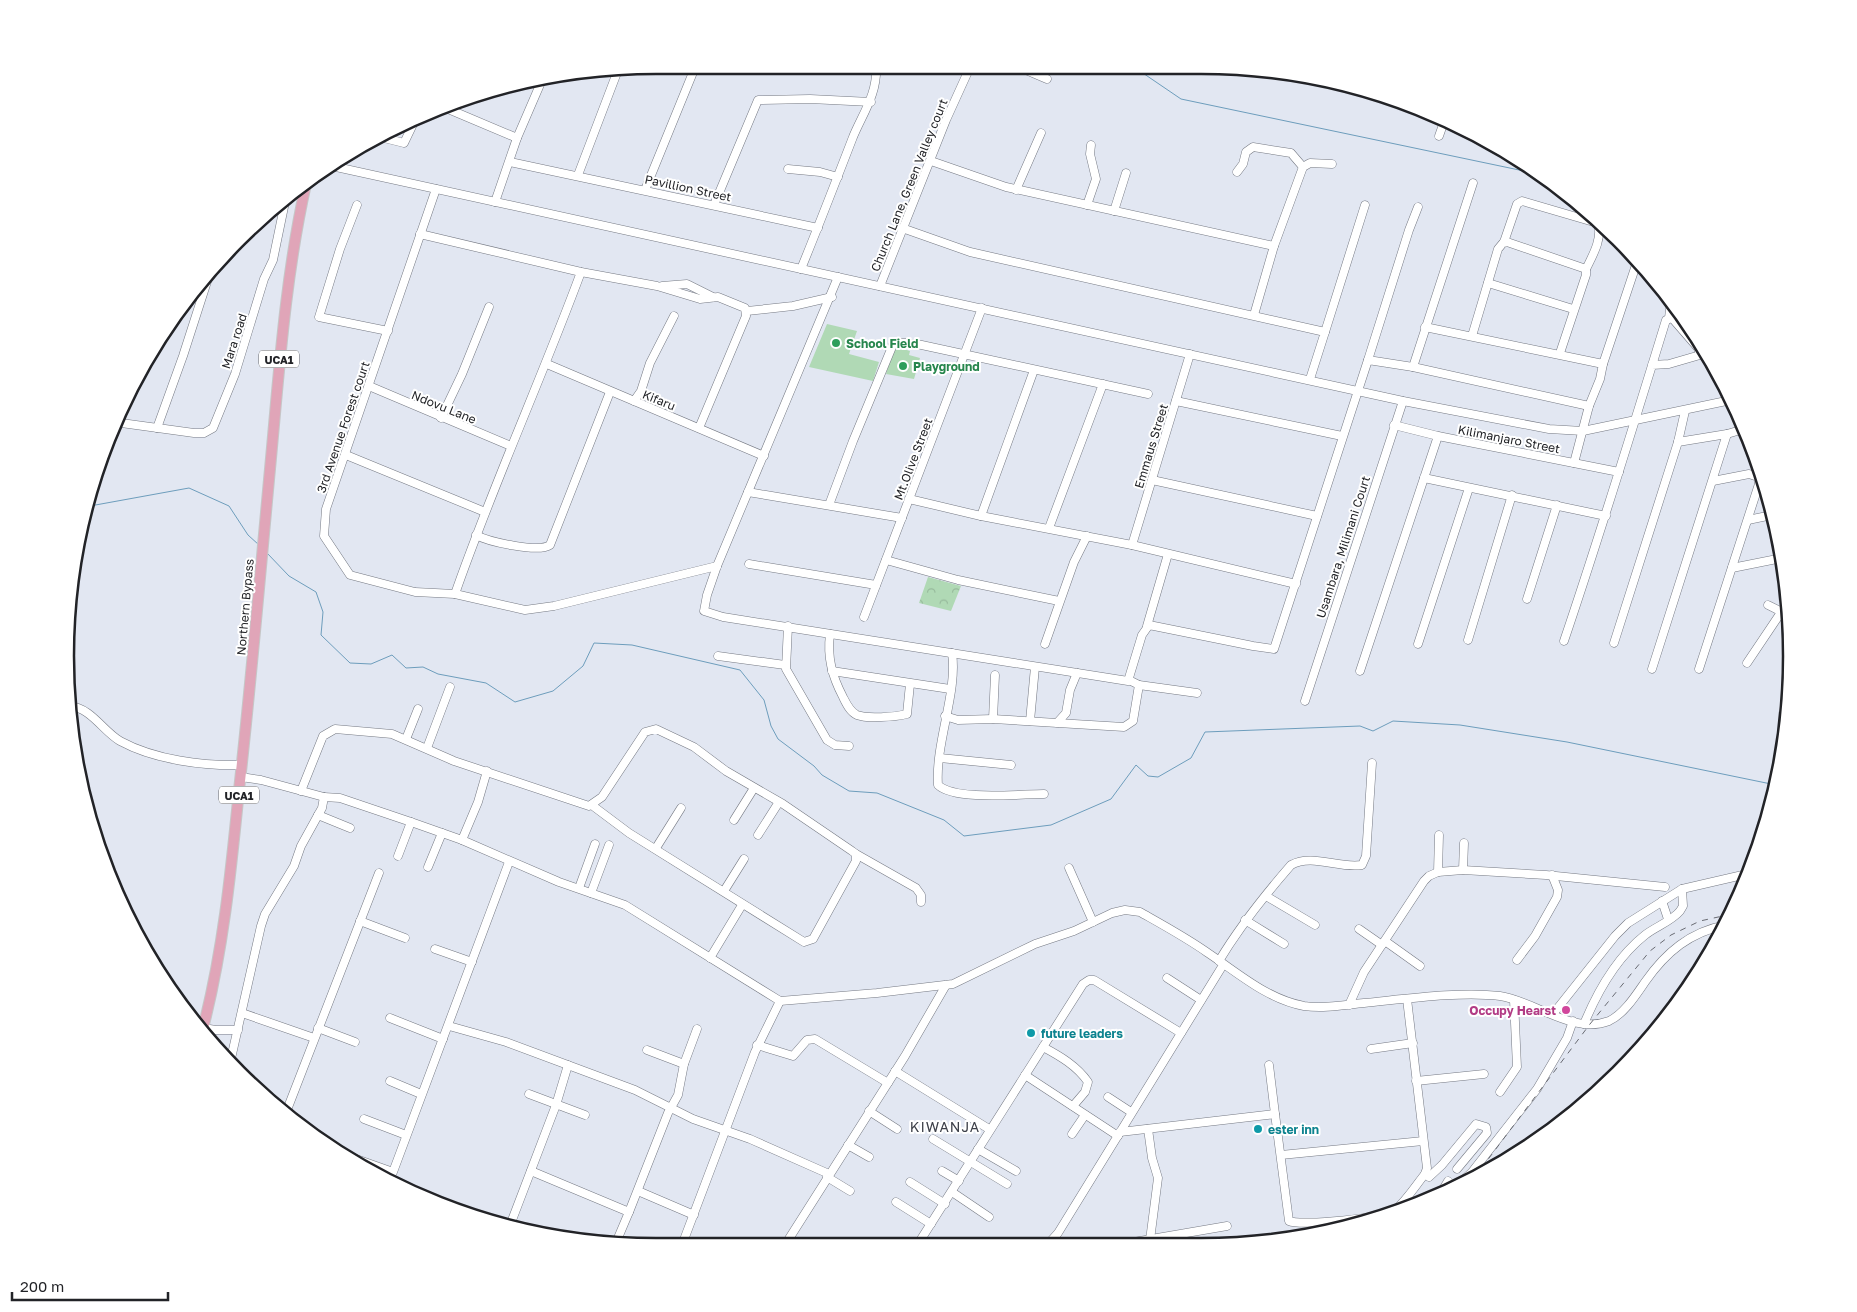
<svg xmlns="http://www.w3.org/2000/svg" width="1857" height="1312" font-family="'Golos Text',sans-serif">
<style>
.grass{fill:#b0d9b5}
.park{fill:url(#park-crowns)}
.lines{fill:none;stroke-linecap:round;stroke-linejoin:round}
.stream{stroke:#6d9dbc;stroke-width:1}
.minor-casing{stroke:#757983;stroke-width:9}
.major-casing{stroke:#c6c6c7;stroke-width:12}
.minor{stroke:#fff;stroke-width:8}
.major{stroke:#e0a5b8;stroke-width:10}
.rail{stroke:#696b72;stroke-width:1;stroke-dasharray:6 6;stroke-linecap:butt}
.leisure-dot{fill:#2e9e5b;stroke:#fff;stroke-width:2}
.hotel-dot{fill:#d1479c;stroke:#fff;stroke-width:2}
.culture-dot{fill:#0f9aa8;stroke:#fff;stroke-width:2}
.labels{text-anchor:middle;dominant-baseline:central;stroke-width:4;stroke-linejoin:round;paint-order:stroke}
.shield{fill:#fff;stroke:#646568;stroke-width:1}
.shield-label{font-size:11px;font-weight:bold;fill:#222327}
.street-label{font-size:12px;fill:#222327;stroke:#fff}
.leisure-label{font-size:12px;font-weight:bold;fill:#27864d;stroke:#fff;text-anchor:start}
.hotel-label{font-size:12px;font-weight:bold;fill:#b23c85;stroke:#fff;text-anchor:end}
.culture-label{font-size:12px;font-weight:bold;fill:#0d838f;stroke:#fff;text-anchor:start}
.neighbourhood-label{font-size:14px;letter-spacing:1px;fill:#3d4049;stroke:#fff}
.rim{fill:none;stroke:#222327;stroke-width:2.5}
</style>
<defs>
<pattern id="park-crowns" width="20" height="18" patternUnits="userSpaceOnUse" patternTransform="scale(1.25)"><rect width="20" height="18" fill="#b0d9b5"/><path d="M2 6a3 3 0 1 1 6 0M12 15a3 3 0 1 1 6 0" fill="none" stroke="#97ba9c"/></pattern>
</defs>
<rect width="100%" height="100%" fill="#e2e7f2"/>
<!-- grass -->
<g class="grass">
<polygon points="827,324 857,331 849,354 879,362 873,381 809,367"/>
<polygon points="900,348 910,351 909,355 920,358 914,379 886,374 893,351"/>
</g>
<!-- park -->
<polygon class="park" points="928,577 961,586 951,611 919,603"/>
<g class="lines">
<!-- stream -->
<g class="stream">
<polyline points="1131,65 1181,99 1543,175"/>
<polyline points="90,506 189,488 229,506 248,535 259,545"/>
<polyline points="267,553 289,576 316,592 323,612 321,635 350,663 371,664 392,655 406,668 423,667 438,674 486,683 515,702 553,691 583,666 594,643 632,645 740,670 764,700 771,726 778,739 814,766 822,775 849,791 877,793 944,820 964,836 1051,825 1111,799 1136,765 1148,776 1158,777 1191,758 1205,732 1360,726 1373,731 1393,721 1460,725 1567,742 1776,785"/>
</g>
<defs>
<g id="minor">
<polyline points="1014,65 1047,79"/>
<polyline points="441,106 517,138"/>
<polyline points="1439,136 1445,119"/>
<polyline points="380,137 404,143 416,118"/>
<polyline points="1486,144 1487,140"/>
<polyline points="931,161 1006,187 1274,246 1254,315"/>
<polyline points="510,162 818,228"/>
<polyline points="327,165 1403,401 1549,429 1583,431 1731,400"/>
<polyline points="788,169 820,172 838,177"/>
<polyline points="1237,172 1243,164 1246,152 1253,147 1291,153 1303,167"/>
<polyline points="578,175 618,70"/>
<polyline points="436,189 326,509 324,536 350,575 415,592 455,594 525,610 554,606 717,566"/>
<polyline points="645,190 696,65"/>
<polyline points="1016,190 1041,133"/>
<polyline points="495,202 517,138 542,80"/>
<polyline points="357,205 340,249 319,317 388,331"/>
<polyline points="714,205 758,100 810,99 871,102"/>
<polyline points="1087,205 1096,179 1090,154 1091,145"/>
<polyline points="1114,211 1126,173"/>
<polyline points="902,228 970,252 1325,332 1310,379"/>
<polyline points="420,234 581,272 657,286 700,299 718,297 745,308 746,316 699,428"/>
<path d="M1504,242L1517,204L1522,201L1597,223C1604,236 1592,257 1586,269"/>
<polyline points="1274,246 1303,167 1310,163 1332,164"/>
<path d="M801,269C819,225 836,181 853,137C863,113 878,93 876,65"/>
<polyline points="838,277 717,566 707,595 704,611 723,617 1128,681 1142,635 1149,625 1253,646 1274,649 1368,360 1413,367 1473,183"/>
<polyline points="1488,283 1573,309"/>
<polyline points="662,286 687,284 713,297"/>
<polyline points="880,286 946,120 971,65"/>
<polyline points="747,311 793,306 832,297"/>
<polyline points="1669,318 1671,302"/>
<polyline points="1425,327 1603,364 1638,259"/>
<polyline points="1325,332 1365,205"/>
<polyline points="1472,336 1498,249 1503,243 1507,242 1586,269 1586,275 1560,353"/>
<polyline points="1368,360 1409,230 1418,207"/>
<polyline points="547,364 764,456"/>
<polyline points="1413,367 1589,406"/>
<polyline points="369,386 511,446"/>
<polyline points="634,401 641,391 650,363 674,316"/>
<polyline points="1176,401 1342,436"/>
<polyline points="441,418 462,374 489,307"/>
<polyline points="114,422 194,433 204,433 213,428 235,374 264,279 273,260 285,202"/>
<polyline points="1394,425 1438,436 1619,472"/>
<polyline points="157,428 183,356 212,266"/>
<polyline points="1678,442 1727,434"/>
<polyline points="346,455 485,512"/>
<polyline points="1574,463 1589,406 1600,379 1603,364"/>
<polyline points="1424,478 1606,516"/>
<polyline points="1152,480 1317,516"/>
<polyline points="748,492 902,518"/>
<polyline points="909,499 981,516 1132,545 1296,584"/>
<polyline points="829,505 853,441 894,342 917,344 1148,394"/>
<polyline points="981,516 1034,370"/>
<polyline points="1748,520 1772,515"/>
<polyline points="1049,528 1103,384"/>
<path d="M476,535C489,542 539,553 550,545L610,392"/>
<polyline points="1132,545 1190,354"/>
<polyline points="886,560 958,580 1059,601"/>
<polyline points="749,564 876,585"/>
<polyline points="1732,568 1782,558"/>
<path d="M455,594C493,485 541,380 581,272"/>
<polyline points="1527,599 1557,505"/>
<polyline points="1768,605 1782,612"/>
<polyline points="864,617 982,308"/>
<polyline points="788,626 786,669 827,740 835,745 849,746"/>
<polyline points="1147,626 1168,554"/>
<path d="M830,634C827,657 832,676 843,697C846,703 850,712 857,715C867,719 895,717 907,714L910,684"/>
<polyline points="1468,640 1512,495"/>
<path d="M1564,641C1600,535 1633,427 1666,320L1672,318L1698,348L1700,355L1669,364L1652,365"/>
<polyline points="1614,643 1678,442 1685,411"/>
<polyline points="1045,644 1074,562 1087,536"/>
<polyline points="1418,644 1469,488"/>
<path d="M952,653C958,692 935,743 938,785C955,801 1020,794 1044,794"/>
<polyline points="718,656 785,665"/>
<polyline points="1747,663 1788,602"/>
<polyline points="1652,669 1727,434 1744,429"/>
<polyline points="1699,669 1759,484 1758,477 1749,474 1713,481"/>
<polyline points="832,671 950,689"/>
<polyline points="1360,671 1438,436"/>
<polyline points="1139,685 1197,693"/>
<polyline points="1305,701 1403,401"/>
<path d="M70,706C91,708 103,731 120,741C155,760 203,766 242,765"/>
<polyline points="945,716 958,720 993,719 1124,727 1133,721 1139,685 1129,680"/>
<polyline points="993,719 995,675"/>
<polyline points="1030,721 1035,667"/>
<polyline points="1057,723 1066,713 1070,690 1077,673"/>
<polyline points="406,739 418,709"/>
<polyline points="427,748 450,687"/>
<polyline points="940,758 1011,765"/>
<path d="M241,777L261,780L324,797L340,798L411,822L462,840L559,882L625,905L780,1001L877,993L953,984L1035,944L1074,931L1112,913L1125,910L1140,912C1163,925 1187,938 1208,953C1238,973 1267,999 1304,1006C1324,1009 1344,1005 1364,1003C1405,999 1461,991 1500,996C1535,1001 1573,1035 1609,1021C1624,1014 1636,995 1645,982C1666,952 1690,932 1726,925"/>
<polyline points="301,791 323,736 335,729 392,734 454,761 589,806 602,797 645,732 656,729 694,747 726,771 783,804 852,851 856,854 856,861 813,939 804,942 629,833 593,806"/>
<polyline points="318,815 350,828"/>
<polyline points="734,820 754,788"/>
<polyline points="758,835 779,802"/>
<polyline points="462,840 478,802 487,771"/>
<polyline points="656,848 681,808"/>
<polyline points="856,854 916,888 921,895 921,902"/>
<polyline points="398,856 411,822"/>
<polyline points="428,867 442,833"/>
<polyline points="1069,868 1093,922"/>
<polyline points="1463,870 1464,843"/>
<polyline points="1438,872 1439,835"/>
<polyline points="579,888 595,844"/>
<polyline points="724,891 744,859"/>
<polyline points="591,893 609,845"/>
<polyline points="1266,896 1315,925"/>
<polyline points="1662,901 1668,919"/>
<polyline points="1245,920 1284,944"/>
<polyline points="360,921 405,938"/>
<polyline points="1359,929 1382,945"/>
<polyline points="1385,941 1420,966"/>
<polyline points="435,949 472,962"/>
<polyline points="710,958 742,905"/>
<polyline points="1517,960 1535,936 1557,897 1558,890 1552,875"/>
<path d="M1219,961C1240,926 1264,896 1291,865C1312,853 1339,869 1362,865L1366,856L1372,763"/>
<polyline points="1167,978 1201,1000"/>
<polyline points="1349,1005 1364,972 1424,881 1429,876 1438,872 1463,870 1546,875 1665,887"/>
<polyline points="242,1013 314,1038"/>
<polyline points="1553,1014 1615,936 1628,923 1682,889 1747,874"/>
<polyline points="390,1018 443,1039"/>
<path d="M1584,1024C1598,990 1616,958 1645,935C1655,927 1672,921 1680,911L1683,906L1682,889"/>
<polyline points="449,1026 506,1042 635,1090 693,1119 750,1139 829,1174"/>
<polyline points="203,1028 216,1030 238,1030"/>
<polyline points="318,1028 355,1042"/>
<polyline points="757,1045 793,1056 807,1040 815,1039 888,1083"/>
<path d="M1043,1047C1060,1056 1077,1066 1088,1082L1085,1092L1073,1106"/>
<polyline points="1371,1049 1413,1043"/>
<polyline points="647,1050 684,1064"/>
<polyline points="230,1063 261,926 265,914 294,866 301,846 322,808 324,797"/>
<polyline points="1269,1065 1275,1114"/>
<polyline points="895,1071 989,1129"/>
<polyline points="1025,1075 1118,1136"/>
<polyline points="390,1081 421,1094"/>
<polyline points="1416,1081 1484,1074"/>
<polyline points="1500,1092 1517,1067 1514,1000"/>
<polyline points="529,1094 585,1115"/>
<polyline points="1108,1097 1131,1112"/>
<polyline points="869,1111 897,1129"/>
<polyline points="285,1115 379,873"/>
<polyline points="364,1119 406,1135"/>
<polyline points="1148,1129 1152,1158 1158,1178 1150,1240"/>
<path d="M1120,1132L1275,1114L1289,1221C1301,1226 1386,1218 1395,1210C1406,1201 1416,1185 1425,1174L1427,1168L1407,999"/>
<polyline points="1072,1134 1085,1115"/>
<polyline points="933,1139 1007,1184"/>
<polyline points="848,1145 869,1157"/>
<polyline points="978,1149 1016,1171"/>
<polyline points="345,1155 393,1172 509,862"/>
<polyline points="1281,1155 1423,1141"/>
<polyline points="531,1171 629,1212 668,1113 678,1095 684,1064 697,1029"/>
<polyline points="942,1171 959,1181"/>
<polyline points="1425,1174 1429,1177 1442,1165 1476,1124 1486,1127 1487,1133 1457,1169"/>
<polyline points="827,1177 850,1191"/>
<polyline points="910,1182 945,1204"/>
<polyline points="1452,1190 1472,1172 1537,1089 1567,1038 1573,1021"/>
<polyline points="638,1191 694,1215"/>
<polyline points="952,1192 989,1217"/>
<polyline points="1439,1196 1448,1181"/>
<polyline points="896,1202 931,1224"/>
<polyline points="509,1228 556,1105 568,1065"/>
<polyline points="617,1241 629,1246"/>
<polyline points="1049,1243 1058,1233 1223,965"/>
<polyline points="1128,1243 1227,1226"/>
<polyline points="918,1244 1083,984 1089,980 1094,980 1181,1033"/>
<polyline points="615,1245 629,1212"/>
<polyline points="682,1245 755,1052 780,1001"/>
<polyline points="785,1245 905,1056 946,985"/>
</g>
<path id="major" d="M202,1032C223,953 231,871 239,790C251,683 260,576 270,469C279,373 285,278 306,184"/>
</defs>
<!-- minor casing -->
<use href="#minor" class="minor-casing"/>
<!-- major casing -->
<use href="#major" class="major-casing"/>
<!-- minor -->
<use href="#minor" class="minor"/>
<!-- major -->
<use href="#major" class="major"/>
<!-- rail -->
<polyline class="rail" points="1474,1178 1590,1024 1650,951 1671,935 1700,921 1732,914"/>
</g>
<!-- markers -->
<g class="leisure-dot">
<circle cx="836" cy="343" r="5"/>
<circle cx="903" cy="366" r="5"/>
</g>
<circle class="hotel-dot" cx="1566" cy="1010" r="5"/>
<g class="culture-dot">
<circle cx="1031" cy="1033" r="5"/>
<circle cx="1258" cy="1129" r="5"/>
</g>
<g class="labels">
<!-- shield labels -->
<g class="shield">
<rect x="259" y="350.5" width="40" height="17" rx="4"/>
<rect x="219" y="786.5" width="40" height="17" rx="4"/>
</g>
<g class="shield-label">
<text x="279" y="359">UCA1</text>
<text x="239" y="795">UCA1</text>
</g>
<!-- street labels -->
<g class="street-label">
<text transform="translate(909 185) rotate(-68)">Church Lane, Green Valley court</text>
<text transform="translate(688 188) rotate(12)">Pavillion Street</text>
<text transform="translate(234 341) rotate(-72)">Mara road</text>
<text transform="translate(659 400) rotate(22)">Kifaru</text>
<text transform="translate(444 407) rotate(22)">Ndovu Lane</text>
<text transform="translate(343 427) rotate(-71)">3rd Avenue Forest court</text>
<text transform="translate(1509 439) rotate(11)">Kilimanjaro Street</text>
<text transform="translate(1151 446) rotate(-73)">Emmaus Street</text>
<text transform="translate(913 459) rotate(-69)">Mt.Olive Street</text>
<text transform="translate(1343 547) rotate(-72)">Usambara, Milimani Court</text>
<text transform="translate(245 607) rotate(-85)">Northern Bypass</text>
</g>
<!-- leisure labels -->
<g class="leisure-label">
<text x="846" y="343">School Field</text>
<text x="913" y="366">Playground</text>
</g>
<!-- hotel labels -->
<g class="hotel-label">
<text x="1556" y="1010">Occupy Hearst</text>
</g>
<!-- culture labels -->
<g class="culture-label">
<text x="1041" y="1033">future leaders</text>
<text x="1268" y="1129">ester inn</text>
</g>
<!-- neighbourhood labels -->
<g class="neighbourhood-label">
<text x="945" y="1126">KIWANJA</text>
</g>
</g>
<!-- crop -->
<path d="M0 0H1857V1312H0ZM656 74H1201A582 582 0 0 1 1783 656V656A582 582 0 0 1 1201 1238H656A582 582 0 0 1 74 656V656A582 582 0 0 1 656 74Z" fill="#fff" fill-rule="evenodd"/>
<path class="rim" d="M656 74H1201A582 582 0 0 1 1783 656V656A582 582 0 0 1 1201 1238H656A582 582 0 0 1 74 656V656A582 582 0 0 1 656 74Z"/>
<!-- scale -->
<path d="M12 1292v8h156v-8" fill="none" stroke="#222327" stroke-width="2.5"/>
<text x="20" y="1292" font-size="15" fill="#222327" stroke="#ffffff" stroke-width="4" paint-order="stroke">200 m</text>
</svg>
